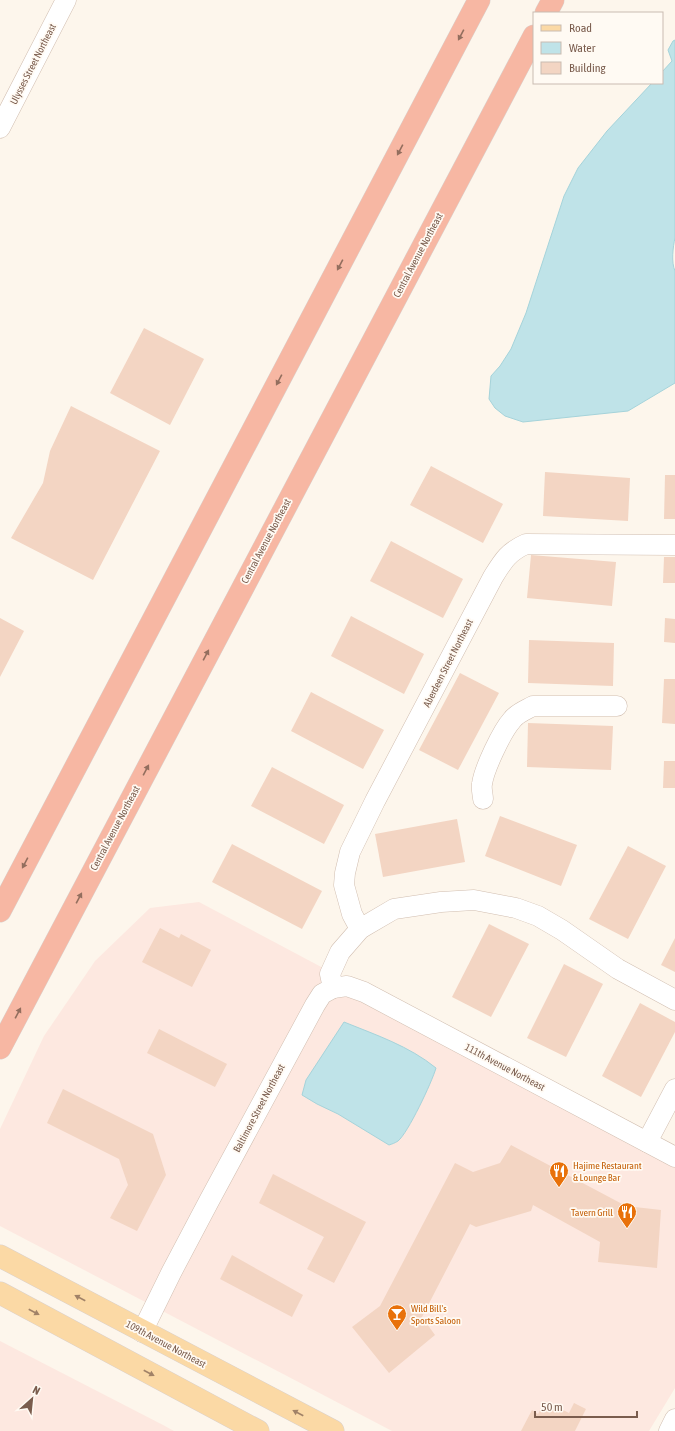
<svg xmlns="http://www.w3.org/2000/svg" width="675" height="1431" font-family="'Asap Condensed',sans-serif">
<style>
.commercial{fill:#fde8e0}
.water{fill:#bfe3e8;stroke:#a5d3da}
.building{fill:#f3d5c3}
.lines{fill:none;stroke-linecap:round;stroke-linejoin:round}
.minor-casing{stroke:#d1beb0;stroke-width:21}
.major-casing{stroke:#dad1cd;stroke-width:23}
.highway-casing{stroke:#dad1cd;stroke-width:23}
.minor{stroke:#fff;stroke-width:20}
.major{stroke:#fbd9a5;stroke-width:22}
.highway{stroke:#f7b7a3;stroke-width:22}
.oneway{fill:#936e5e}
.oneway2{fill:#a18267}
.labels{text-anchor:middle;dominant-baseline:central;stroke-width:3.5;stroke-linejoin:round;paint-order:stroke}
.street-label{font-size:10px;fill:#7a5c4d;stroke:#fffaf3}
.food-label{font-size:10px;fill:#c56008;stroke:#fffaf3;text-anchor:start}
</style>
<rect width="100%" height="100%" fill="#fdf6ec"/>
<!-- commercial -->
<g class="commercial">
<polygon points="199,902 675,1155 675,1388 649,1431 392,1431 0,1226 0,1129 44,1036 95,961 150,908"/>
<polygon points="0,1341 163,1425 174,1431 0,1431"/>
</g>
<!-- water -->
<g class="water">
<path d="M675,40V238C673,247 671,262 675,271V383L628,411L523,422L505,416L495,408L489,399L491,376L500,366L511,349L526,313L564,196L578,168L607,131L652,83H662V72L672,61L668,50L673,41Z"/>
<path d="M344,1022C376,1035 409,1046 436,1068C432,1082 408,1133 398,1141C395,1143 392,1144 389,1145L338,1114L317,1104L302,1095L306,1080Z"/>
</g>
<!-- building -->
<g class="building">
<polygon points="144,328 204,359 170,425 110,393"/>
<polygon points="71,406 160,451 93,580 11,538 43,483 50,451"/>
<polygon points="431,466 503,504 483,543 410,505"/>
<polygon points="545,472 630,478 628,521 543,516"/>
<polygon points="665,475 675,475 675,519 664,519"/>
<polygon points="391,541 463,579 443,618 370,581"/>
<polygon points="531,555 616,562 612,606 527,598"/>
<polygon points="664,557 675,557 675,583 663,583"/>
<polygon points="351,616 424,654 404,694 331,656"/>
<polygon points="0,618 24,631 0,677"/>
<polygon points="665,618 675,619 675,643 664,642"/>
<polygon points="529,640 614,643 613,686 528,683"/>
<polygon points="460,673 499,693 458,770 419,750"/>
<polygon points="664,679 675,679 675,724 662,723"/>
<polygon points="311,692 384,730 363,769 291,731"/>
<polygon points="528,723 613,726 611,770 527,767"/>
<polygon points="664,761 675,761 675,788 663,788"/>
<polygon points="272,767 344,805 324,844 251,806"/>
<polygon points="500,816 577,845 561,886 485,856"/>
<polygon points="457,819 465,862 383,877 375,834"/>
<polygon points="232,844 322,891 302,929 212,882"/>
<polygon points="628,846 666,866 628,939 589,919"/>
<polygon points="489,924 529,944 491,1017 452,997"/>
<polygon points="160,928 179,938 181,934 211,950 192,987 142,962"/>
<polygon points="675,938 675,972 661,965"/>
<polygon points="564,964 603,984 566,1057 527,1038"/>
<polygon points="640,1003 675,1022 675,1032 641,1097 602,1076"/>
<polygon points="159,1029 227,1064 215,1087 147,1053"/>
<polygon points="63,1089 153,1134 166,1175 137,1231 110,1218 128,1185 119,1159 47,1123"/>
<polygon points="511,1145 626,1206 661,1210 657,1268 598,1262 600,1242 533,1205 531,1211 476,1227 470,1224 422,1317 435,1335 389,1373 352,1327 380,1306 455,1163 473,1172 500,1163"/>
<polygon points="273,1174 366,1222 334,1283 307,1269 324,1237 259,1203"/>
<polygon points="232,1255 303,1295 292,1317 220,1279"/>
<polygon points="545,1401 569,1413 574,1403 586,1409 575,1431 521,1431 532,1410 538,1414"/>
</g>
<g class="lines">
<defs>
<g id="minor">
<polyline points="0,128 66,0"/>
<path d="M483,799C483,795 481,789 482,784C484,769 502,731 512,720C517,713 526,710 533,706H617"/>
<path d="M360,929L352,914L344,885L345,873L350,852L375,801L493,577C503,561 508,552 526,544L675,545"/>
<polyline points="333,988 347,986 364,992 675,1157"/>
<polyline points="647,1142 675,1089"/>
<polyline points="142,1332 171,1273 209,1201 315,1005 322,994 333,988 330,974 340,952 360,929 365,926 394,909 441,902 474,900 516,908 538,916 562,930 618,969 675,1000"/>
<polyline points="669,1431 675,1419"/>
</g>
<g id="major">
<polyline points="0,1256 333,1431"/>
<polyline points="0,1293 258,1431"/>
</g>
<g id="highway">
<polyline points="546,13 553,0"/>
<polyline points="0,911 479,0"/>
<polyline points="0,1048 534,36"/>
</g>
</defs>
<!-- minor casing -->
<use href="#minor" class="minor-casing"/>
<!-- major casing -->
<use href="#major" class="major-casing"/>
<!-- highway casing -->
<use href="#highway" class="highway-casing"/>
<!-- minor -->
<use href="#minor" class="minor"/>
<!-- major -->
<use href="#major" class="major"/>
<!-- highway -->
<use href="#highway" class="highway"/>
</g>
<!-- one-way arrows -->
<defs><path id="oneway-solid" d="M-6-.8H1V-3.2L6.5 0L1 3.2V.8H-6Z"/></defs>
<g class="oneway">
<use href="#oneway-solid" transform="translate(461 35) rotate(118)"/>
<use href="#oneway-solid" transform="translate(400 150) rotate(118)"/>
<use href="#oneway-solid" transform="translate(340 265) rotate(118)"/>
<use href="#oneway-solid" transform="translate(279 380) rotate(118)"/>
<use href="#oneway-solid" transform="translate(206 655) rotate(-62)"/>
<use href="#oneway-solid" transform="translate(146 770) rotate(-62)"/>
<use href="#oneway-solid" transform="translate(25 863) rotate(118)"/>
<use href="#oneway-solid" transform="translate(79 898) rotate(-62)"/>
<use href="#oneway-solid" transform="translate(18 1013) rotate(-62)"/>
</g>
<g class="oneway2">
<use href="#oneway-solid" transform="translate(80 1298) rotate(-152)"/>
<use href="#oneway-solid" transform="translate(34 1312) rotate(28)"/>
<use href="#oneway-solid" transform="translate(149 1373) rotate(28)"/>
<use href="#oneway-solid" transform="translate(298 1413) rotate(-152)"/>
</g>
<!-- icons -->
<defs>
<symbol id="restaurant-pin" viewBox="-11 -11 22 30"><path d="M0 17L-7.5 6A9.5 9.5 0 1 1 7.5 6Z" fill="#e8710a" stroke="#fffaf3"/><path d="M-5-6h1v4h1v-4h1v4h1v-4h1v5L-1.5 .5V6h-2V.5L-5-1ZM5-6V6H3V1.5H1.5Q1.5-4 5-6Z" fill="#fff"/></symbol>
<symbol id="bar-pin" viewBox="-11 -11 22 30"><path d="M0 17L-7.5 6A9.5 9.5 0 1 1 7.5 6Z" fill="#e8710a" stroke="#fffaf3"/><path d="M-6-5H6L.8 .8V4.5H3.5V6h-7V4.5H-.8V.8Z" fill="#fff"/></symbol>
</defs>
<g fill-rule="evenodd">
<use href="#restaurant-pin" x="548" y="1160" width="22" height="30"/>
<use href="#restaurant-pin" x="616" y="1201" width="22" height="30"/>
<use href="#bar-pin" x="386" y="1303" width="22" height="30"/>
</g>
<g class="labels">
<!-- street labels -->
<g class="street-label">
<text transform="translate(33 64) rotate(-63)">Ulysses Street Northeast</text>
<text transform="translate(418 255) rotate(-62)">Central Avenue Northeast</text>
<text transform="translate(266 541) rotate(-62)">Central Avenue Northeast</text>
<text transform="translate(448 663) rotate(-63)">Aberdeen Street Northeast</text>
<text transform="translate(115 828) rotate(-62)">Central Avenue Northeast</text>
<text transform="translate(505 1067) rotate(28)">111th Avenue Northeast</text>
<text transform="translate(259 1108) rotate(-62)">Baltimore Street Northeast</text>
<text transform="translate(166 1344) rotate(28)">109th Avenue Northeast</text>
</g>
<!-- food labels -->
<g class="food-label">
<text x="573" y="1165">Hajime Restaurant<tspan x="573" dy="12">&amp; Lounge Bar</tspan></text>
<text x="613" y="1212" text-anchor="end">Tavern Grill</text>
<text x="411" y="1308">Wild Bill's<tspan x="411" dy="12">Sports Saloon</tspan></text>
</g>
</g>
<!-- legend -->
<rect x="533" y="12" width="130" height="72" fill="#fffaf3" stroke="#cabbb1"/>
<rect x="541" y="25" width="20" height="6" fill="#fbd9a5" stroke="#cabbb1"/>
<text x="569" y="32" font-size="12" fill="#7a5c4d">Road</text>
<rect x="541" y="42" width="20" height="12" fill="#bfe3e8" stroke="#cabbb1"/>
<text x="569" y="52" font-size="12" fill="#7a5c4d">Water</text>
<rect x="541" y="62" width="20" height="12" fill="#f3d5c3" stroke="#cabbb1"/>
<text x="569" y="72" font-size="12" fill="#7a5c4d">Building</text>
<!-- north arrow -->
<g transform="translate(32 1399) rotate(27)" stroke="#fffaf3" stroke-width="3" paint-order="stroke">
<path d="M0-3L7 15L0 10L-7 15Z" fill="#7a5c4d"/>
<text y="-6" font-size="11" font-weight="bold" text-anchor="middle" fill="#7a5c4d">N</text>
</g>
<!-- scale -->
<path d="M535 1411v6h102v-6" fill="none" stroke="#7a5c4d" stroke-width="2"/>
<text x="541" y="1411" font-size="12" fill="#7a5c4d" stroke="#fffaf3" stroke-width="3" paint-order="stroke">50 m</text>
</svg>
